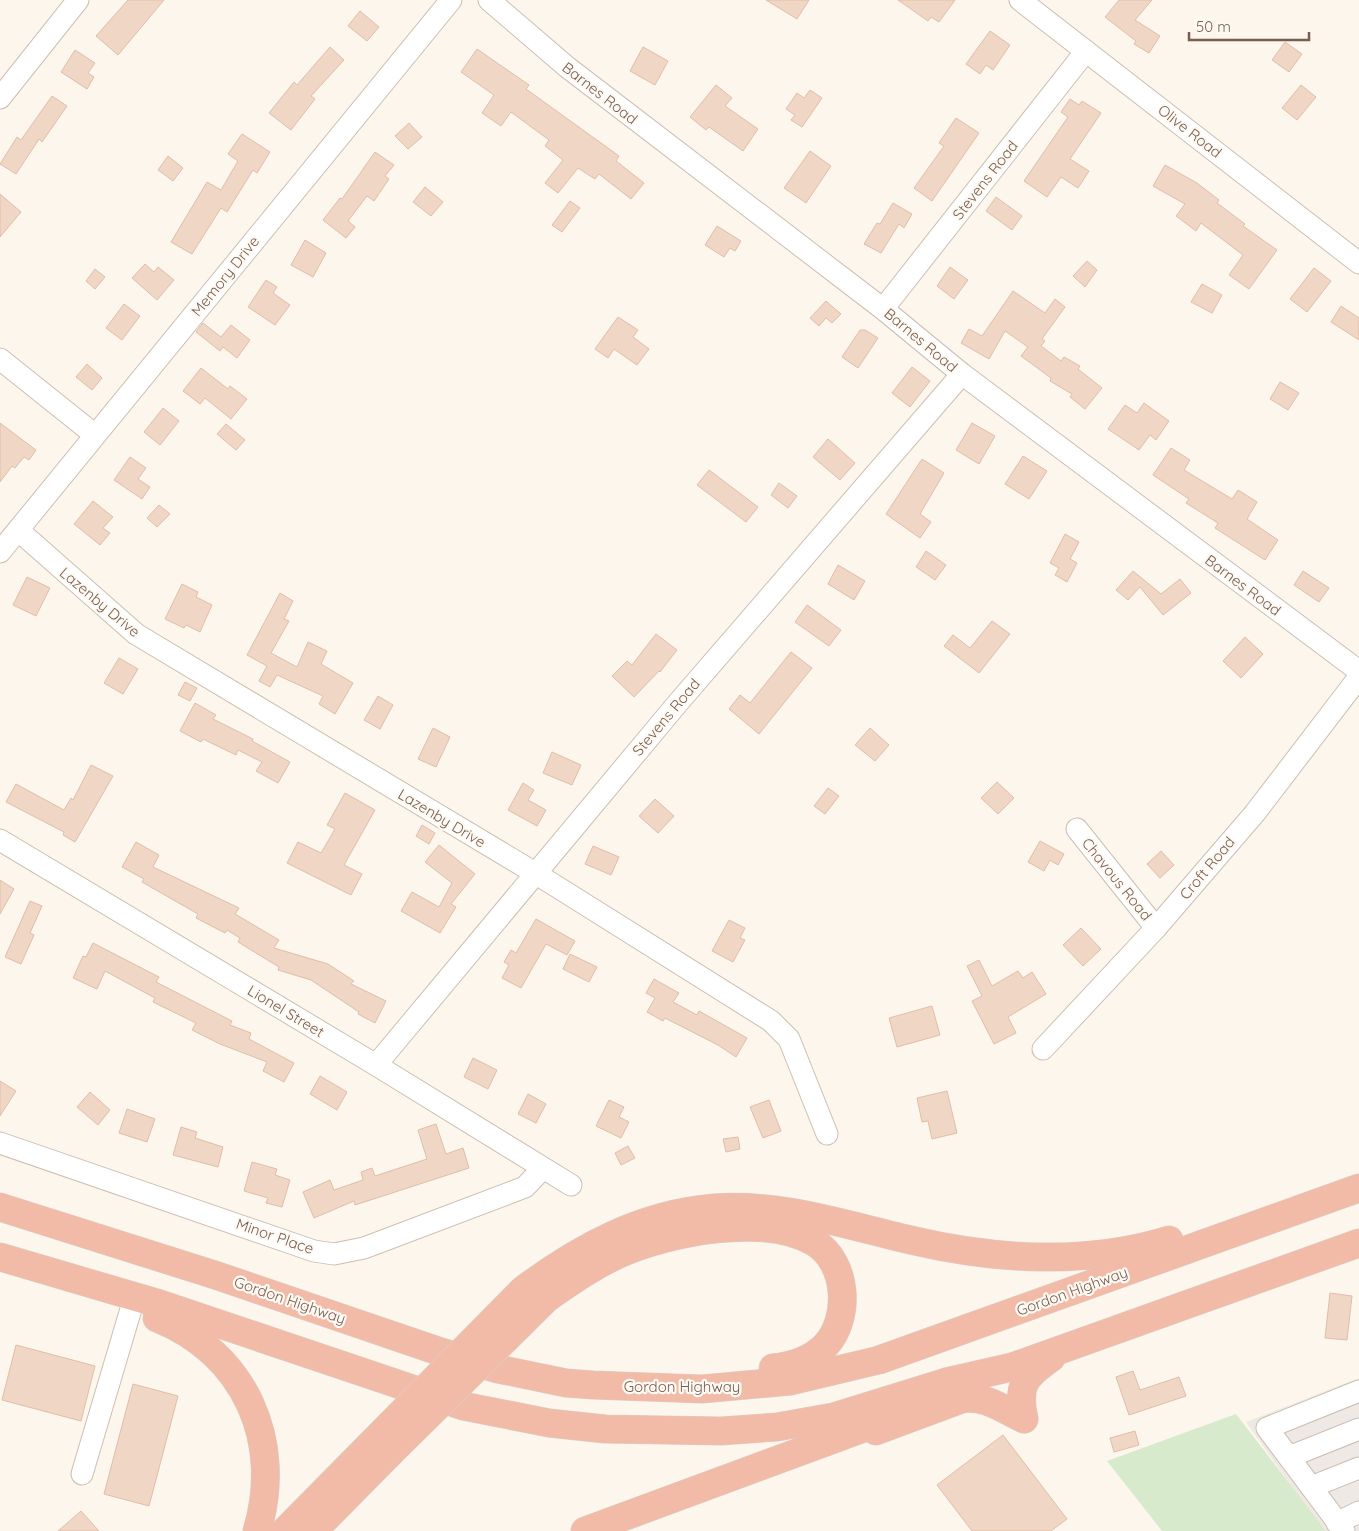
<svg xmlns="http://www.w3.org/2000/svg" width="1359" height="1531" font-family="Quicksand,sans-serif">
<style>
.industrial{fill:#eee9e4}
.green{fill:#d7eacb}
.building{fill:#f0d6c5;stroke:#e2bda7}
.lines{fill:none;stroke-linecap:round;stroke-linejoin:round}
.minor-casing{stroke:#cebeb2;stroke-width:23}
.highway-casing{stroke:#d9d2ce;stroke-width:29}
.minor{stroke:#fff;stroke-width:21}
.highway{stroke:#f2bba8;stroke-width:28}
.highway-bridge-casing{stroke:#d9d2ce;stroke-width:29;stroke-linecap:butt}
.highway-bridge{stroke:#f2bba8;stroke-width:28}
.labels{text-anchor:middle;dominant-baseline:central;stroke-width:4.5;stroke-linejoin:round;paint-order:stroke}
.street-label{font-size:15px;fill:#775e50;stroke:#fefaf3}
</style>
<rect width="100%" height="100%" fill="#fcf6ec"/>
<!-- industrial -->
<polygon class="industrial" points="1359,1378 1359,1531 1323,1531 1246,1422"/>
<!-- green -->
<polygon class="green" points="1236,1414 1326,1531 1162,1531 1107,1461"/>
<!-- building -->
<g class="building">
<polygon points="128,0 164,0 118,55 96,36"/>
<polygon points="766,0 809,0 797,19"/>
<polygon points="898,0 955,0 939,22 931,17 928,21"/>
<polygon points="1119,0 1152,0 1135,20 1160,36 1149,53 1134,44 1136,41 1105,17"/>
<polygon points="360,11 379,27 367,41 348,26"/>
<polygon points="990,31 1010,45 993,70 986,65 980,74 966,64"/>
<polygon points="1285,42 1302,54 1289,72 1272,60"/>
<polygon points="330,47 344,60 311,96 315,99 291,130 269,113 294,82 297,85"/>
<polygon points="643,47 668,61 655,85 630,71"/>
<polygon points="477,49 529,85 526,89 619,156 616,161 644,183 631,199 599,174 595,179 578,168 558,193 545,183 563,160 545,146 549,140 511,112 501,126 482,113 494,95 461,72"/>
<polygon points="75,50 95,63 88,73 94,77 87,89 61,72"/>
<polygon points="716,85 732,98 725,106 758,129 743,151 709,127 706,130 690,117"/>
<polygon points="1301,85 1316,97 1297,120 1282,108"/>
<polygon points="810,90 822,98 802,127 791,120 795,115 786,109 797,93 804,98"/>
<polygon points="52,96 67,106 42,142 39,139 16,174 0,164 17,137 21,140"/>
<polygon points="1070,99 1079,105 1082,101 1101,113 1070,159 1089,171 1078,188 1061,177 1047,197 1024,181 1068,117 1061,112"/>
<polygon points="956,118 979,133 932,201 914,188 944,146 939,143"/>
<polygon points="409,123 422,137 408,149 395,136"/>
<polygon points="242,134 270,152 257,173 253,170 227,212 221,208 192,254 171,242 207,182 221,190 238,161 228,154"/>
<polygon points="810,151 831,166 806,203 784,188"/>
<polygon points="375,152 394,165 385,176 389,179 374,201 367,196 348,221 355,227 346,238 323,220 340,198 342,199"/>
<polygon points="168,156 183,168 173,181 158,170"/>
<polygon points="1165,165 1197,183 1219,200 1217,203 1245,224 1243,226 1277,250 1249,289 1229,275 1243,255 1201,223 1196,231 1176,216 1185,204 1153,186"/>
<polygon points="425,187 443,202 431,216 413,202"/>
<polygon points="0,194 21,212 0,237"/>
<polygon points="996,197 1022,216 1012,230 986,211"/>
<polygon points="570,201 580,208 562,232 552,225"/>
<polygon points="893,203 912,214 904,228 899,224 881,253 864,244 877,223 880,224"/>
<polygon points="717,226 741,241 735,251 730,248 724,257 705,245"/>
<polygon points="305,240 326,253 313,277 291,265"/>
<polygon points="1087,261 1097,270 1085,287 1073,276"/>
<polygon points="145,264 154,272 158,267 174,280 157,300 132,278"/>
<polygon points="950,267 968,280 954,299 937,286"/>
<polygon points="1314,268 1331,281 1307,312 1290,299"/>
<polygon points="95,269 105,277 95,289 86,281"/>
<polygon points="266,280 277,287 273,293 290,305 275,325 248,307"/>
<polygon points="1202,284 1222,295 1212,313 1191,302"/>
<polygon points="1013,291 1045,313 1055,299 1065,307 1042,339 1045,341 1041,346 1061,361 1064,357 1080,366 1078,369 1102,388 1085,409 1070,397 1072,394 1050,381 1051,378 1021,356 1028,347 1005,331 989,359 961,343 969,329 982,336"/>
<polygon points="826,301 841,314 832,323 826,318 819,326 810,318"/>
<polygon points="124,304 140,316 122,340 106,328"/>
<polygon points="1341,306 1359,318 1359,340 1331,322"/>
<polygon points="618,317 638,330 633,337 649,349 637,365 614,349 608,358 595,349"/>
<polygon points="203,323 221,337 231,325 250,340 237,358 223,347 220,351 196,332"/>
<polygon points="860,330 865,330 878,338 858,368 842,357"/>
<polygon points="87,364 102,378 92,390 76,377"/>
<polygon points="912,367 930,381 910,407 892,393"/>
<polygon points="201,368 228,389 230,386 247,399 231,419 205,398 200,404 183,391"/>
<polygon points="1280,382 1299,393 1288,410 1270,399"/>
<polygon points="1144,403 1169,421 1156,440 1150,435 1139,450 1108,429 1125,405 1137,413"/>
<polygon points="163,408 179,421 160,445 144,432"/>
<polygon points="0,423 36,450 29,460 24,457 15,468 12,466 0,482"/>
<polygon points="972,423 995,436 979,464 956,450"/>
<polygon points="226,424 245,440 236,450 217,434"/>
<polygon points="828,439 855,463 840,480 813,457"/>
<polygon points="1171,448 1190,460 1184,470 1232,499 1238,490 1257,502 1247,519 1278,540 1265,560 1215,528 1218,523 1186,503 1189,499 1153,475"/>
<polygon points="1023,456 1047,471 1029,499 1005,484"/>
<polygon points="130,457 146,468 138,479 150,487 142,499 114,480"/>
<polygon points="922,459 944,473 920,514 931,522 920,538 886,514"/>
<polygon points="709,470 758,507 746,522 697,485"/>
<polygon points="779,483 797,496 788,508 771,495"/>
<polygon points="93,501 113,517 103,528 110,533 100,545 74,524"/>
<polygon points="159,505 170,514 157,527 147,518"/>
<polygon points="1065,534 1079,542 1070,559 1077,563 1067,582 1055,575 1059,568 1050,563"/>
<polygon points="926,551 946,565 935,580 916,567"/>
<polygon points="838,565 865,581 854,600 828,584"/>
<polygon points="1133,571 1161,594 1180,579 1191,593 1163,615 1140,587 1128,600 1116,590"/>
<polygon points="1303,571 1329,588 1319,602 1294,585"/>
<polygon points="27,577 50,588 36,616 13,605"/>
<polygon points="182,584 198,592 196,597 212,605 200,632 186,625 184,628 165,619"/>
<polygon points="280,593 293,601 284,619 289,621 271,653 297,667 308,642 327,651 321,664 353,683 335,714 319,704 323,696 277,675 270,687 259,681 267,666 247,655"/>
<polygon points="807,605 841,630 829,646 795,622"/>
<polygon points="992,621 1010,634 979,673 944,646 953,635 970,648"/>
<polygon points="656,634 677,650 660,672 659,671 634,697 612,676 627,661 632,665"/>
<polygon points="1245,637 1263,654 1241,678 1223,661"/>
<polygon points="791,652 812,668 759,734 729,709 740,695 750,703"/>
<polygon points="119,658 138,669 123,694 104,683"/>
<polygon points="185,682 197,688 190,701 178,695"/>
<polygon points="378,696 393,705 380,729 364,720"/>
<polygon points="195,703 216,715 213,719 253,739 252,741 290,762 278,783 256,771 262,762 238,750 236,755 203,739 201,742 180,731"/>
<polygon points="433,728 450,737 436,767 418,759"/>
<polygon points="870,728 889,745 875,761 855,745"/>
<polygon points="552,752 581,765 572,785 543,773"/>
<polygon points="91,765 113,776 75,842 63,835 64,832 6,802 16,784 64,810 71,798 73,800"/>
<polygon points="997,782 1014,798 998,814 981,798"/>
<polygon points="523,783 534,790 528,800 546,810 537,826 508,810"/>
<polygon points="828,788 839,796 825,814 814,806"/>
<polygon points="345,793 375,810 344,865 362,874 351,895 287,863 298,842 321,853 335,829 327,825"/>
<polygon points="655,799 674,816 658,833 639,816"/>
<polygon points="422,825 435,833 429,844 416,836"/>
<polygon points="1040,841 1064,854 1058,865 1050,860 1044,871 1028,862"/>
<polygon points="136,842 159,855 153,867 239,908 235,914 279,940 274,948 328,964 354,981 351,984 386,1001 375,1023 358,1014 359,1012 311,980 278,970 279,967 238,942 240,938 227,930 225,933 196,918 198,914 142,882 144,879 122,867"/>
<polygon points="439,845 475,874 451,904 456,907 440,933 401,911 412,892 439,907 452,883 425,862"/>
<polygon points="593,846 619,857 611,875 585,864"/>
<polygon points="1161,851 1174,865 1160,878 1147,864"/>
<polygon points="0,880 14,889 0,914"/>
<polygon points="30,901 42,906 30,933 34,935 21,964 5,957"/>
<polygon points="536,919 575,941 567,955 546,944 521,988 502,978 509,965 504,962 511,950 516,953"/>
<polygon points="729,920 745,928 740,938 745,940 733,962 712,951"/>
<polygon points="1081,928 1101,949 1083,966 1063,945"/>
<polygon points="93,943 159,977 156,982 232,1021 230,1025 251,1033 249,1039 294,1063 284,1082 263,1071 267,1062 220,1044 192,1030 196,1023 153,1002 155,998 105,971 97,989 73,978 83,956 86,957"/>
<polygon points="570,954 597,967 589,982 563,969"/>
<polygon points="979,960 992,986 1018,971 1023,978 1032,972 1046,994 1008,1017 1016,1033 994,1044 972,1001 982,996 967,966"/>
<polygon points="654,979 679,993 673,1002 697,1015 699,1011 747,1038 736,1057 718,1045 665,1018 663,1021 647,1012 655,998 646,993"/>
<polygon points="932,1006 940,1035 897,1047 889,1018"/>
<polygon points="473,1058 497,1070 488,1089 464,1077"/>
<polygon points="320,1076 347,1092 337,1110 310,1094"/>
<polygon points="0,1081 16,1091 0,1116"/>
<polygon points="947,1091 957,1133 932,1139 928,1121 922,1122 917,1098"/>
<polygon points="90,1092 110,1110 98,1125 77,1107"/>
<polygon points="528,1094 546,1104 536,1123 518,1114"/>
<polygon points="609,1100 624,1107 619,1117 629,1122 621,1138 596,1126"/>
<polygon points="769,1100 781,1131 763,1138 750,1107"/>
<polygon points="127,1109 155,1119 147,1142 119,1133"/>
<polygon points="436,1124 446,1154 463,1148 469,1168 355,1205 354,1201 314,1218 303,1192 330,1180 334,1190 363,1180 361,1172 372,1168 375,1176 427,1159 418,1130"/>
<polygon points="181,1127 197,1132 195,1138 223,1147 218,1167 173,1155"/>
<polygon points="738,1137 740,1149 726,1152 723,1139"/>
<polygon points="628,1146 635,1158 621,1165 615,1153"/>
<polygon points="252,1162 277,1169 275,1175 290,1180 282,1207 266,1203 268,1198 244,1191"/>
<polygon points="1330,1293 1352,1296 1347,1340 1325,1338"/>
<polygon points="16,1345 95,1366 81,1421 2,1400"/>
<polygon points="1133,1371 1140,1390 1179,1377 1186,1396 1129,1415 1116,1377"/>
<polygon points="133,1384 178,1396 149,1506 104,1494"/>
<polygon points="1135,1431 1139,1445 1114,1452 1110,1438"/>
<polygon points="1003,1435 1067,1519 1051,1531 972,1531 937,1485"/>
<polygon points="81,1511 99,1531 58,1531"/>
</g>
<g class="lines">
<defs>
<g id="minor">
<polyline points="489,0 567,67 883,309 962,374 1359,671"/>
<polyline points="1020,0 1359,263"/>
<polyline points="0,98 78,0"/>
<polyline points="883,309 1086,51"/>
<polyline points="0,359 95,435"/>
<polyline points="18,530 136,634 535,873 771,1021 789,1039 827,1134"/>
<polyline points="0,552 451,0"/>
<polyline points="1077,829 1156,928"/>
<polyline points="0,840 376,1065 571,1185"/>
<polyline points="1043,1049 1156,928 1255,813 1359,677"/>
<polyline points="376,1065 677,704 962,374"/>
<polyline points="0,1143 314,1251 334,1254 364,1248 525,1187 542,1169"/>
<polyline points="1289,1457 1359,1429"/>
<polyline points="82,1474 131,1309"/>
<polyline points="1311,1487 1359,1468"/>
<polyline points="1337,1523 1359,1512"/>
<polyline points="1344,1531 1267,1428 1359,1391"/>
</g>
<g id="highway">
<polyline points="0,1207 215,1275 441,1352 498,1369 566,1383 593,1385 702,1389 791,1381 879,1360 1359,1188"/>
<polyline points="0,1257 160,1304 463,1406 549,1423 605,1429 721,1431 777,1427 833,1417 946,1382 1012,1367 1359,1243"/>
<path d="M523,1290C580,1247 642,1214 714,1208C784,1203 848,1226 915,1241C997,1260 1088,1265 1169,1240"/>
<path d="M547,1298C570,1282 593,1266 619,1254C669,1232 765,1213 814,1242C848,1262 851,1319 825,1346C811,1360 791,1366 773,1368"/>
<path d="M157,1318C245,1353 284,1441 257,1531"/>
<path d="M1024,1419C1017,1385 1024,1377 1051,1358"/>
<path d="M876,1431L962,1399C985,1395 1004,1410 1024,1419"/>
<polyline points="285,1531 368,1447"/>
<polyline points="313,1531 390,1453"/>
<polyline points="585,1531 891,1418"/>
</g>
</defs>
<!-- minor casing -->
<use href="#minor" class="minor-casing"/>
<!-- highway casing -->
<use href="#highway" class="highway-casing"/>
<!-- minor -->
<use href="#minor" class="minor"/>
<!-- highway -->
<use href="#highway" class="highway"/>
<defs>
<g id="highway-bridge">
<polyline points="368,1447 523,1290"/>
<polyline points="390,1453 547,1298"/>
</g>
</defs>
<!-- highway-bridge casing -->
<use href="#highway-bridge" class="highway-bridge-casing"/>
<!-- highway-bridge -->
<use href="#highway-bridge" class="highway-bridge"/>
</g>
<g class="labels">
<!-- street labels -->
<g class="street-label">
<text transform="translate(600 93) rotate(38)">Barnes Road</text>
<text transform="translate(1190 131) rotate(38)">Olive Road</text>
<text transform="translate(985 180) rotate(-52)">Stevens Road</text>
<text transform="translate(225 276) rotate(-51)">Memory Drive</text>
<text transform="translate(921 340) rotate(40)">Barnes Road</text>
<text transform="translate(1243 585) rotate(37)">Barnes Road</text>
<text transform="translate(100 602) rotate(40)">Lazenby Drive</text>
<text transform="translate(666 717) rotate(-50)">Stevens Road</text>
<text transform="translate(442 818) rotate(31)">Lazenby Drive</text>
<text transform="translate(1207 868) rotate(-50)">Croft Road</text>
<text transform="translate(1117 879) rotate(51)">Chavous Road</text>
<text transform="translate(286 1011) rotate(31)">Lionel Street</text>
<text transform="translate(275 1236) rotate(19)">Minor Place</text>
<text transform="translate(1072 1291) rotate(-20)">Gordon Highway</text>
<text transform="translate(290 1300) rotate(19)">Gordon Highway</text>
<text x="682" y="1386">Gordon Highway</text>
</g>
</g>
<!-- scale -->
<path d="M1189 32v8h120v-8" fill="none" stroke="#775e50" stroke-width="2.5"/>
<text x="1196" y="32" font-size="15" fill="#775e50" stroke="#fefaf3" stroke-width="4" paint-order="stroke">50 m</text>
</svg>
